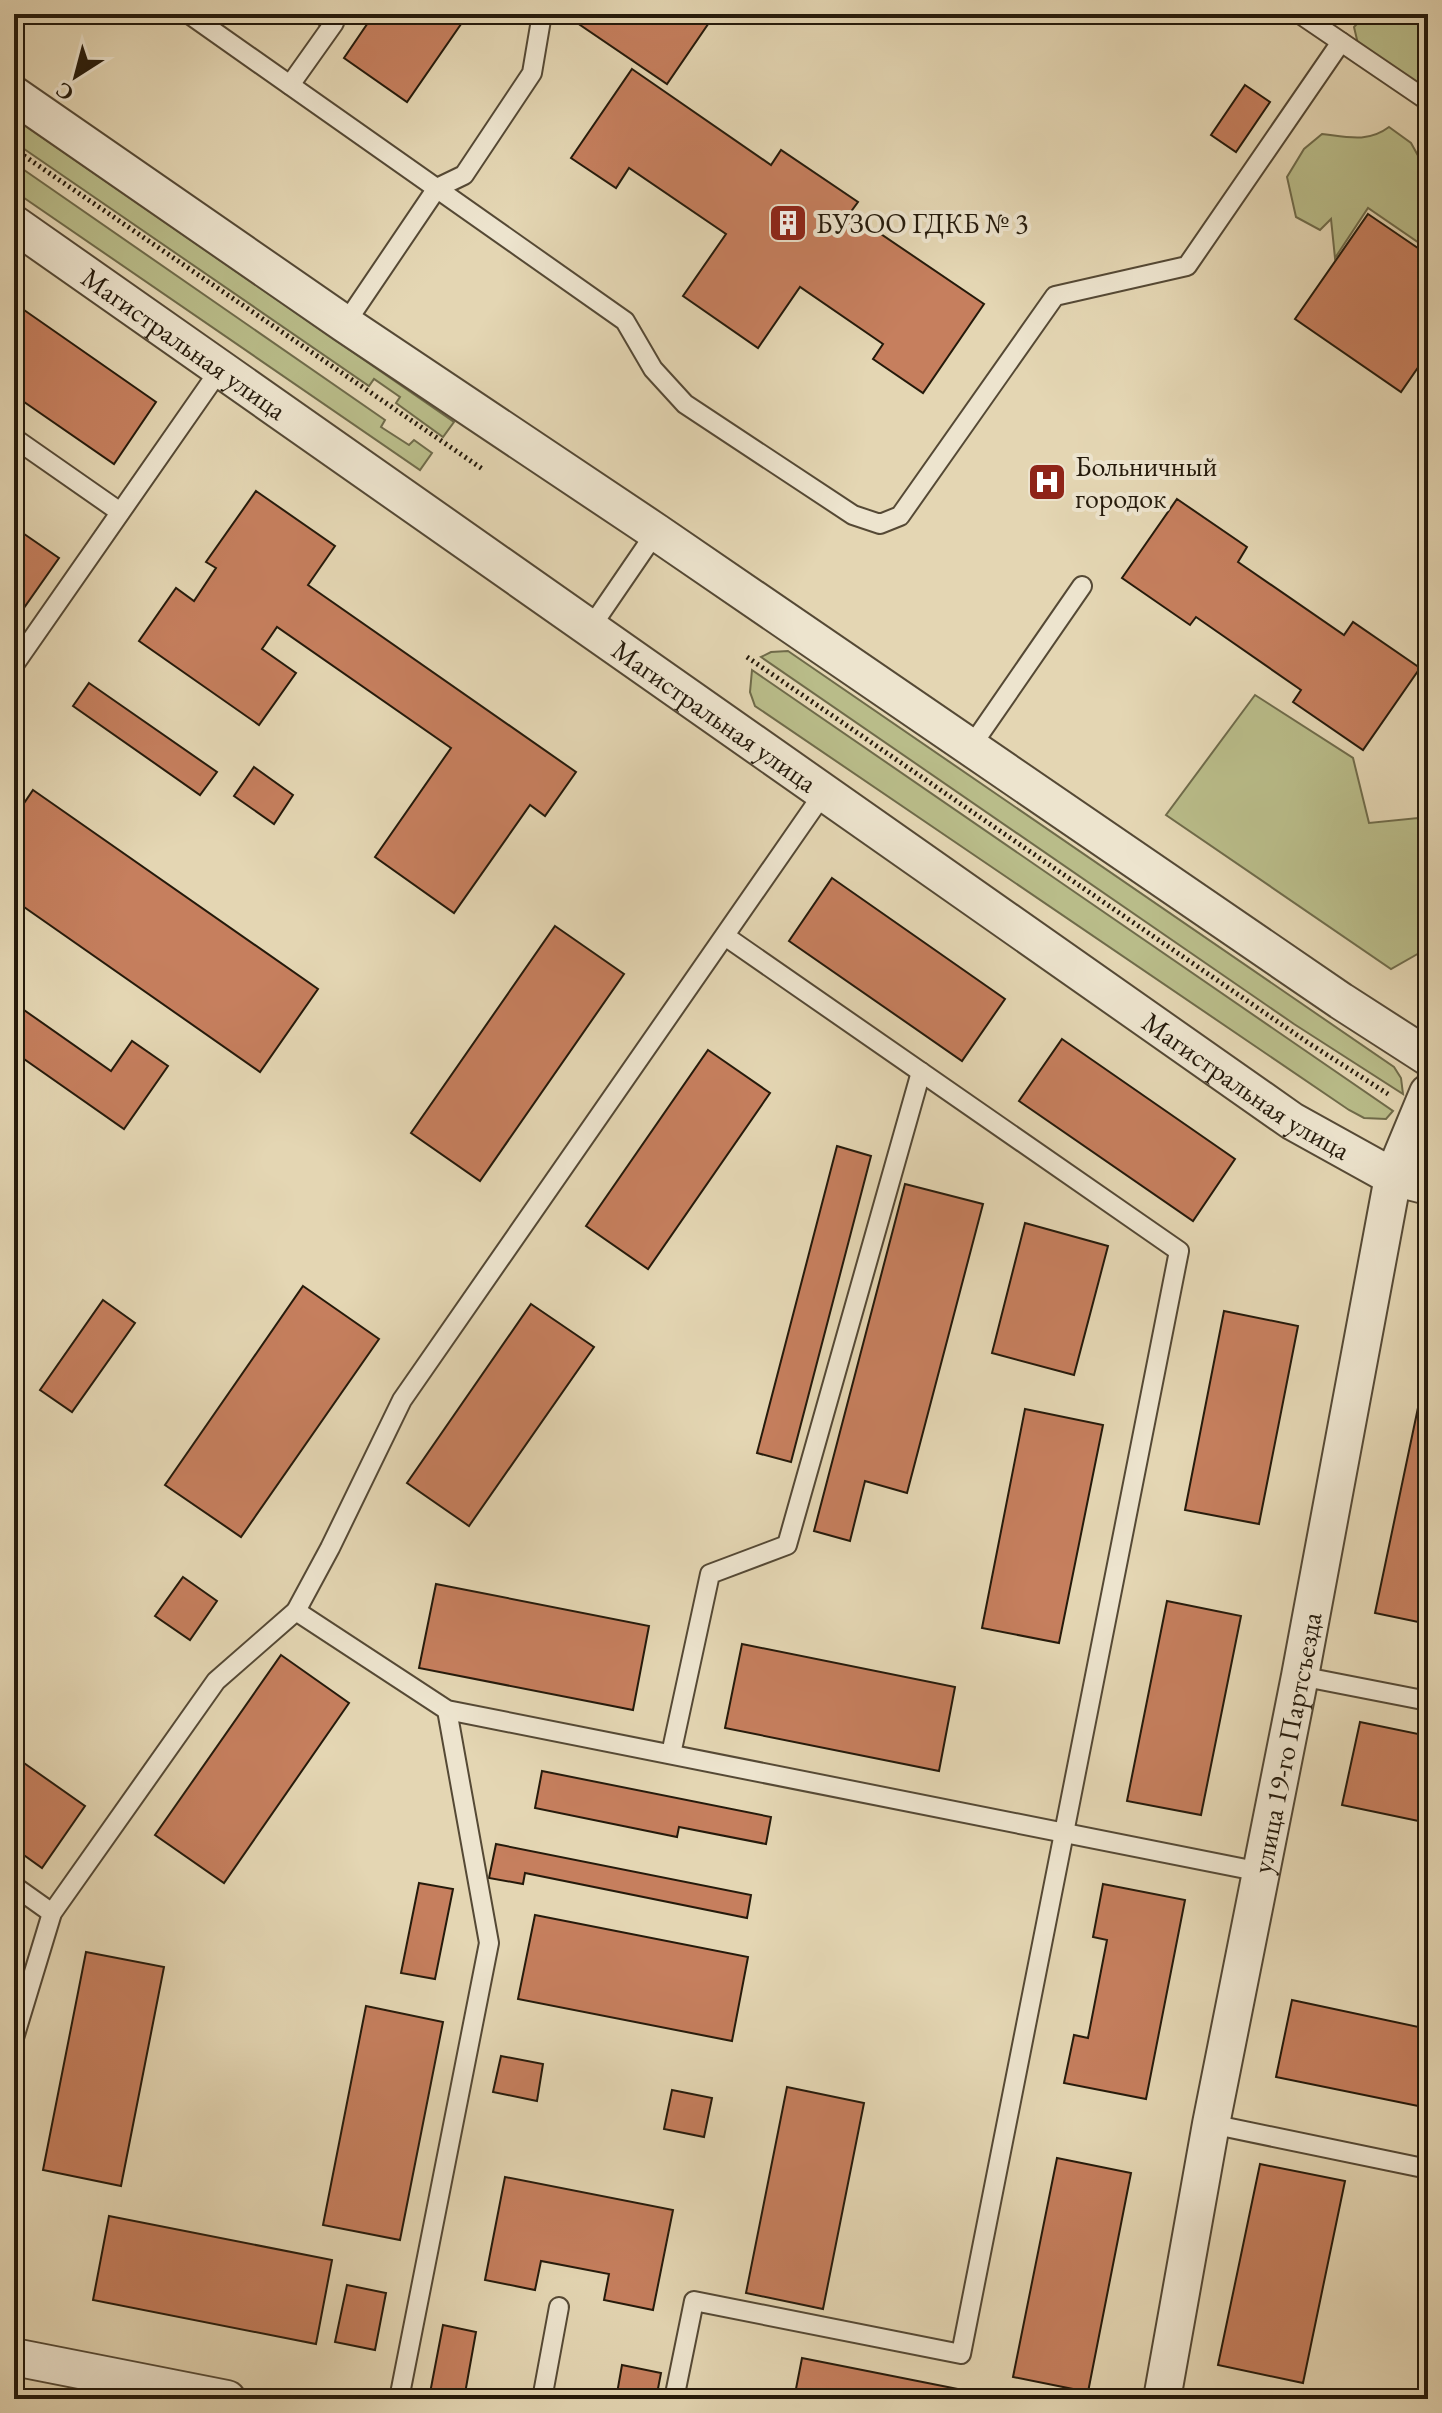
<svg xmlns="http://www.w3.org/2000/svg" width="1442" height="2413" font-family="'EB Garamond',serif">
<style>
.green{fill:#b9bc89;stroke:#6f6b4a;stroke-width:2}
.building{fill:#c67f5e;stroke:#251a0b;stroke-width:2}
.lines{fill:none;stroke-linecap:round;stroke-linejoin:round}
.service-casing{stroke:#554935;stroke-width:22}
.minor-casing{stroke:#554935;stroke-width:40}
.path{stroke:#251a0b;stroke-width:5;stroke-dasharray:2 4;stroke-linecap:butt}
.service{stroke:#ede4ce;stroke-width:18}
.minor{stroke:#ede4ce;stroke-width:36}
.labels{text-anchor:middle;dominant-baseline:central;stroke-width:8;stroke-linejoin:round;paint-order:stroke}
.poi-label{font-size:28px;fill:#251a0b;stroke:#ede4ce;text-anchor:start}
.street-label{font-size:28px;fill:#251a0b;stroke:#ede4ce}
</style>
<rect width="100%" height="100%" fill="#e4d6b3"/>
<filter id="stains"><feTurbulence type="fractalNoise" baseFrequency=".0025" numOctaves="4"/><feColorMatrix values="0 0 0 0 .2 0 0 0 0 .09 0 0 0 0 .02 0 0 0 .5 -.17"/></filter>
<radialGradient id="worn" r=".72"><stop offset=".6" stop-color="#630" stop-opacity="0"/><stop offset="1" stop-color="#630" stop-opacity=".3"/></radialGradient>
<!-- green -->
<g class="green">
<polygon points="1366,14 1428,14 1428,78 1422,84 1405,80 1358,44 1354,27"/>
<polygon points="14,118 454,422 443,437 396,403 400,397 374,379 369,386 14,142"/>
<path d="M1389,127L1411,143L1426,170L1428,169V249L1368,208L1335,258L1331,219L1320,230L1296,217L1287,177L1304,149L1322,134C1347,137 1368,143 1389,127Z"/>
<polygon points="14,163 385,420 381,427 409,445 414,440 432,453 420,470 14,191"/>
<polygon points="788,651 1394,1067 1401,1078 1403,1094 1294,1024 761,657 771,652"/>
<polygon points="752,670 1393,1111 1386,1119 1364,1118 1349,1110 755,706 750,692"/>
<polygon points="1255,695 1353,758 1369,823 1418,818 1425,827 1421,842 1420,866 1428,863 1428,948 1391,969 1166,815"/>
</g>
<!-- building -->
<g class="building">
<polygon points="374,14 468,14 407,102 344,58"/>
<polygon points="564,14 715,14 667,84"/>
<polygon points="632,69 771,165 781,150 858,202 850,213 984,304 923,393 873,359 883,344 800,287 758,348 683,296 726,234 629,168 616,188 571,158"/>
<polygon points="1245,85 1270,102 1236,152 1211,135"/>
<polygon points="1368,214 1428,255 1428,353 1401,392 1295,319"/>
<polygon points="14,303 156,402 114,464 14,395"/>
<polygon points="256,491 335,546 308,585 576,772 545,816 530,805 454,913 375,857 451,748 277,627 262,649 296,673 259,725 139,641 176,588 194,601 216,568 206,562"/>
<polygon points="1177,499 1247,547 1238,562 1344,635 1353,622 1420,668 1363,750 1293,702 1301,690 1196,617 1190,625 1122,578"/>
<polygon points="14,527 59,558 14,622"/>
<polygon points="89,683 217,772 200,795 73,706"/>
<polygon points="254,767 293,795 274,824 234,796"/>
<polygon points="33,790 318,989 260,1072 14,900 14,818"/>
<polygon points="832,878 1005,999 962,1061 789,941"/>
<polygon points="555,926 624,974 480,1181 411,1133"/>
<polygon points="14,1003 111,1071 132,1041 168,1066 124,1129 14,1052"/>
<polygon points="1062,1039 1235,1159 1193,1221 1019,1101"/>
<polygon points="708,1050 770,1093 648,1269 586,1226"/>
<polygon points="837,1146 871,1156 791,1462 757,1453"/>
<polygon points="905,1184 983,1204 907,1493 865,1481 850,1541 814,1531"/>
<polygon points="1025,1223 1108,1246 1074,1375 992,1353"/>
<polygon points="303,1286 379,1339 241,1537 165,1485"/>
<polygon points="103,1300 135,1323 72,1412 40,1390"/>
<polygon points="531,1304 594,1347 469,1526 407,1483"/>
<polygon points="1224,1311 1298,1326 1259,1524 1185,1510"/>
<polygon points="1428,1360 1428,1624 1375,1613"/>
<polygon points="1025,1409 1103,1425 1059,1643 982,1628"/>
<polygon points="183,1577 217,1601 190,1640 155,1616"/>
<polygon points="436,1584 649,1626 633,1710 419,1668"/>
<polygon points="1167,1601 1241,1616 1201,1815 1127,1801"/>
<polygon points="742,1644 955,1687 939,1771 725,1728"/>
<polygon points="281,1655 349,1703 224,1883 155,1835"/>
<polygon points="1360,1722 1428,1736 1428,1823 1342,1805"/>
<polygon points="14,1756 85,1806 42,1868 14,1848"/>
<polygon points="542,1771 771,1817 766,1844 679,1827 677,1837 535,1808"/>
<polygon points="496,1844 751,1895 747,1918 525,1873 523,1884 489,1878"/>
<polygon points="419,1883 453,1889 435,1979 401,1973"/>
<polygon points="1103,1884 1185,1900 1146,2099 1064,2083 1074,2035 1088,2038 1107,1940 1093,1937"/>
<polygon points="535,1915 748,1957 732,2041 518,1999"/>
<polygon points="86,1952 164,1967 121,2186 43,2170"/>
<polygon points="1292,2000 1428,2029 1428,2108 1276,2077"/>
<polygon points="366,2006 443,2022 400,2240 323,2225"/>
<polygon points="501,2056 543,2064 537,2101 493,2092"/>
<polygon points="787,2087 864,2103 823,2309 746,2293"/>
<polygon points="672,2090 712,2098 704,2137 664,2129"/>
<polygon points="1057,2158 1131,2173 1088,2392 1013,2377"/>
<polygon points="1260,2164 1345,2181 1303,2383 1218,2365"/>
<polygon points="505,2177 673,2210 653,2310 604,2300 609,2274 541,2261 535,2290 485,2280"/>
<polygon points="109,2216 332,2260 316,2344 93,2300"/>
<polygon points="347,2285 386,2293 375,2350 335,2342"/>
<polygon points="443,2325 476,2332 464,2399 430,2393"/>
<polygon points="802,2358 1008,2399 794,2399"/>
<polygon points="622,2365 661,2373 656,2399 616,2399"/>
</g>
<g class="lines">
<defs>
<g id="service">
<polyline points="189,14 625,321 653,369 685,404 853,515 880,524 900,516 1055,296 1187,266 1341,42"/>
<polyline points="1300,14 1428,101"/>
<polyline points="290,85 334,23 321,14"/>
<polyline points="345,324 437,188 464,175 532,73 542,14"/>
<polyline points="14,438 120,512"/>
<polyline points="591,627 656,532"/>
<polyline points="14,665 221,368"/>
<polyline points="970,748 1082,586"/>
<polyline points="296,1611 447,1710 1261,1872"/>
<polyline points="1300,1676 1428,1701"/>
<polyline points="671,1754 710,1574 787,1545 921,1072"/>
<polyline points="14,1886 52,1913"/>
<polyline points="14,2038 52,1913 216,1681 296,1611 330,1548 402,1400 825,791"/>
<polyline points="1211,2124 1428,2169"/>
<polyline points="399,2399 489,1943 447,1710"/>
<polyline points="542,2399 559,2307"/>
<polyline points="674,2399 694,2301 961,2354 1179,1251 725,936"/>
</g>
<g id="minor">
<polyline points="14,95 345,324 656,532 1341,1001 1428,1057"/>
<path id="s1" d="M14,224L1292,1121L1393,1177L1428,1186"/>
<polyline points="14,2357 227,2399"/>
<path id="s2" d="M1162,2399L1211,2124L1300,1676L1393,1177L1428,1093"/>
</g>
</defs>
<!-- service casing -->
<use href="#service" class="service-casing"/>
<!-- minor casing -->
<use href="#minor" class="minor-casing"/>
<!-- path -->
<g class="path">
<polyline points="14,149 484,470"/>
<polyline points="747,657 1310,1044 1388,1094"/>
</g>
<!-- service -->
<use href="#service" class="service"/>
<!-- minor -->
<use href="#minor" class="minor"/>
</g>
<!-- icons -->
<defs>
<symbol id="building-square" viewBox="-11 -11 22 22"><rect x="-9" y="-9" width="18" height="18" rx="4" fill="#8f2418" stroke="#ede4ce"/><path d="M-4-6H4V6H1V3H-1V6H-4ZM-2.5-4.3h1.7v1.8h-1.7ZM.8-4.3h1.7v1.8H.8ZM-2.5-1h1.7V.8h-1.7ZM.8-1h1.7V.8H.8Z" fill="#fff"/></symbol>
<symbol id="hospital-square" viewBox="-11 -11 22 22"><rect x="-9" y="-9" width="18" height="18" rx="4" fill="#8f2418" stroke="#ede4ce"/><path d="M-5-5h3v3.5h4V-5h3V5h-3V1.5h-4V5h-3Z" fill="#fff"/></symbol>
</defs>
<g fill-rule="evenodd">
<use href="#building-square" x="766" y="201" width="44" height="44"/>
<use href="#hospital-square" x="1025" y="460" width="44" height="44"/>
</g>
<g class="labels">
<!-- poi labels -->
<g class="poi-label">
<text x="816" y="223">БУЗОО ГДКБ № 3</text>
<text x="1075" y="466">Больничный<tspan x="1075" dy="32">городок</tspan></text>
</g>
<!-- street labels -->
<g class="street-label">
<text stroke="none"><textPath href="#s1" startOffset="208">Магистральная улица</textPath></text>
<text stroke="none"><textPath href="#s1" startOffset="856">Магистральная улица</textPath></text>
<text stroke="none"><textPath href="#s1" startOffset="1504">Магистральная улица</textPath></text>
<text stroke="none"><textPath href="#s2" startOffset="668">улица 19-го Партсъезда</textPath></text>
</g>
</g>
<!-- margin -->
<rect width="1442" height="2413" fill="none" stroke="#e4d6b3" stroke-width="48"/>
<rect x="16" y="16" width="1410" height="2381" fill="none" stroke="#251a0b" stroke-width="4"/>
<rect x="24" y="24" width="1394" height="2365" fill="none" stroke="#251a0b" stroke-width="2"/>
<!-- north arrow -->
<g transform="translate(76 76) rotate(216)" stroke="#ede4ce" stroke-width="6" paint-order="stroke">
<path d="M0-6L14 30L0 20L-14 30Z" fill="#251a0b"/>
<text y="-12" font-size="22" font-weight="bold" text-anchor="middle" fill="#251a0b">С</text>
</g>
<rect width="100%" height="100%" filter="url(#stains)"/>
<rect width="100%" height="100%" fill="url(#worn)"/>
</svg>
